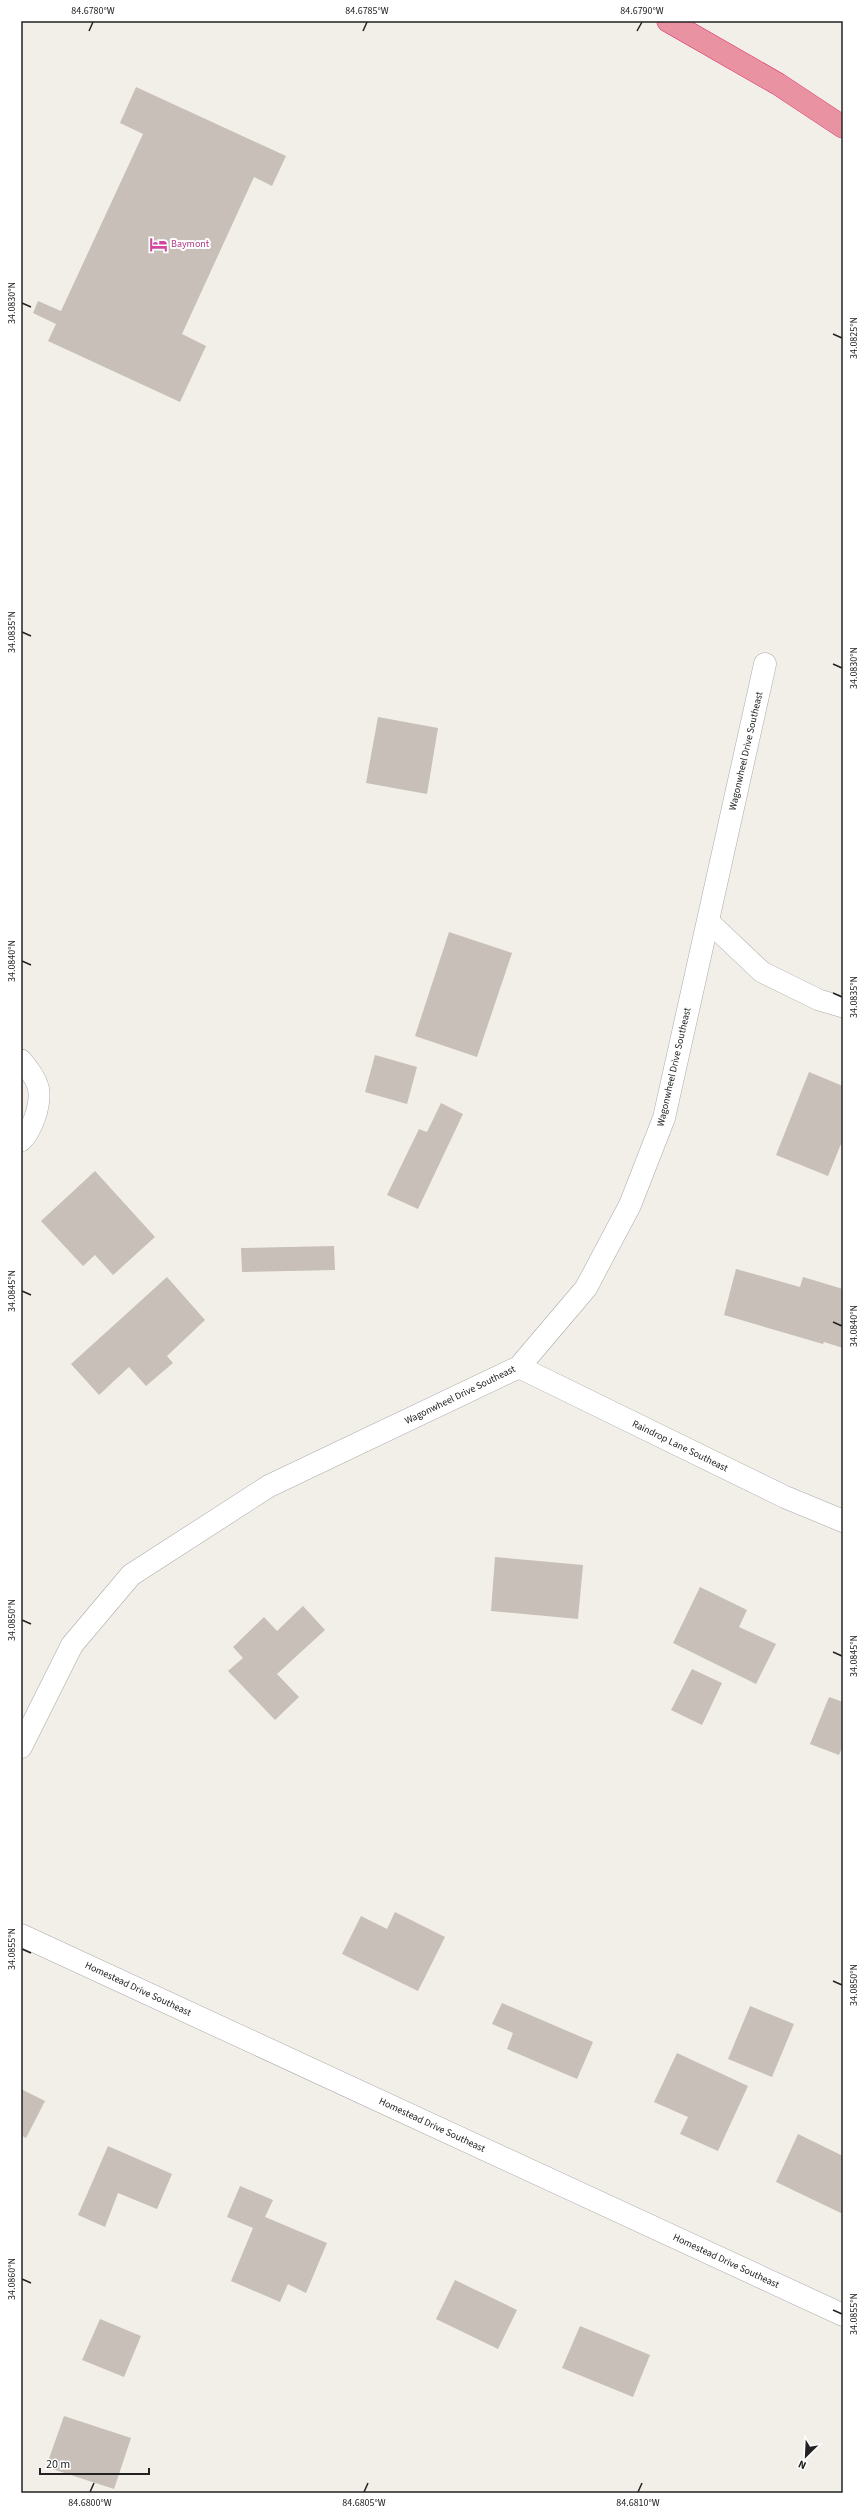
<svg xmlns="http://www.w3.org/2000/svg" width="864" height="2514" font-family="'Source Sans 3',sans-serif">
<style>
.building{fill:#c7bfb8}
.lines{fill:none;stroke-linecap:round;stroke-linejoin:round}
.lane-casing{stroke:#a9a9a9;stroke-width:22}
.street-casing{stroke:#a9a9a9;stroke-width:23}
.highway-casing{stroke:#dc2a67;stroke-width:23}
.lane{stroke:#fff;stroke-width:21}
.street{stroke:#fff;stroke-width:22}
.highway{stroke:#e892a2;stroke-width:22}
.ticks{fill:none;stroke:#222;stroke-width:1.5}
.labels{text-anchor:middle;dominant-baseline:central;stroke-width:4;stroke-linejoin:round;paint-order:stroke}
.hotel-label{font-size:10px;fill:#b23c85;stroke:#fff;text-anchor:start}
.street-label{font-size:10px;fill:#222;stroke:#fff}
.neatline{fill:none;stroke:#222;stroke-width:1.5}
.ticks-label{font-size:10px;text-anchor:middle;fill:#222}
</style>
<rect width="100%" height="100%" fill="#f2efe9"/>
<!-- building -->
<g class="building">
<polygon points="136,87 286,156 272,186 254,177 182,334 206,346 180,402 48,341 56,324 33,313 38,301 61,311 143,134 120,123"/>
<polygon points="378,717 438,728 427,794 366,783"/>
<polygon points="449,932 512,953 477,1057 415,1036"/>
<polygon points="375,1055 417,1067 407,1104 365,1092"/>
<polygon points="809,1072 843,1086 843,1139 828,1176 776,1155"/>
<polygon points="441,1103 463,1114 418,1209 387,1195 419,1129 427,1132"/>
<polygon points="95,1171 155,1237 113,1275 95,1255 83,1266 41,1221"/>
<polygon points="334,1246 335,1270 242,1272 241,1248"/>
<polygon points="736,1269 800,1287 803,1277 843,1289 843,1348 824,1342 823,1344 724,1315"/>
<polygon points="167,1277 205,1320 167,1356 173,1363 146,1386 129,1367 99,1395 71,1364"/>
<polygon points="495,1557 583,1565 578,1619 491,1611"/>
<polygon points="700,1587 747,1610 739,1627 776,1644 756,1684 673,1643"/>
<polygon points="303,1606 325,1630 277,1674 299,1697 275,1720 228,1671 243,1658 233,1647 264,1617 277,1631"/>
<polygon points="692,1669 722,1683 702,1725 671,1710"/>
<polygon points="829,1697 843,1702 843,1745 839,1755 810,1744"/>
<polygon points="395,1912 445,1937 418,1991 342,1954 361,1916 387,1929"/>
<polygon points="502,2003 593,2042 577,2079 507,2049 513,2033 492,2024"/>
<polygon points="750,2006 794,2024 772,2077 728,2059"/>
<polygon points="677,2053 748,2086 718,2151 680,2134 688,2117 654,2102"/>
<polygon points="21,2089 45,2101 26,2138 21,2135"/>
<polygon points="798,2134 843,2156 843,2214 776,2182"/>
<polygon points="108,2146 172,2174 157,2209 118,2193 105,2227 78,2215"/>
<polygon points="240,2186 273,2200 265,2217 327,2243 306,2293 288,2284 280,2302 231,2281 253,2228 227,2217"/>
<polygon points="455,2280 517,2310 498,2349 436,2319"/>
<polygon points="100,2319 141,2336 124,2377 82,2360"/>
<polygon points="580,2326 650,2355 633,2397 562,2368"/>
<polygon points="64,2416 131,2438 114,2489 46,2467"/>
</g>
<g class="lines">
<defs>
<g id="lane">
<polyline points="708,921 762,972 819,1000 843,1007"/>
<path d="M21,1060C28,1068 38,1081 39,1092C40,1107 32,1131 21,1141"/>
</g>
<g id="street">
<polyline points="519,1367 785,1497 843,1521"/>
<polyline points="21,1747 72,1645 131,1575 269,1486 519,1367 586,1288 630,1205 664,1118 765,664"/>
<polyline points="21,1935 843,2315"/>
</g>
<polyline id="highway" points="668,21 778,84 843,127"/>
</defs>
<!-- lane casing -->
<use href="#lane" class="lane-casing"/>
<!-- street casing -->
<use href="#street" class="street-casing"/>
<!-- highway casing -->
<use href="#highway" class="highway-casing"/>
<!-- lane -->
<use href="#lane" class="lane"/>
<!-- street -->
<use href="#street" class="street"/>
<!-- highway -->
<use href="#highway" class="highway"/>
</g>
<!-- ticks -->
<path class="ticks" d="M89,31L93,22M363,31L367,22M637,31L642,22M22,303L31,307M833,334L842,338M22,632L31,636M833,664L842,668M22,961L31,965M833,993L842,997M22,1291L31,1295M833,1322L842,1326M22,1620L31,1624M833,1652L842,1656M22,1949L31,1953M833,1981L842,1985M22,2279L31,2283M833,2310L842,2314M90,2492L94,2483M364,2492L368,2483M638,2492L642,2483"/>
<!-- icons -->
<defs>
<symbol id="hotel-bare" viewBox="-9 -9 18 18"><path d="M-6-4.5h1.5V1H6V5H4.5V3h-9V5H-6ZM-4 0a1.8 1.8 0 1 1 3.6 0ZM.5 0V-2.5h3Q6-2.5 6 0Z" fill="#d1479c" stroke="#fff" stroke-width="2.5" paint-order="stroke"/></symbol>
</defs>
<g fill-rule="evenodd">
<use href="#hotel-bare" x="146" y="232" width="25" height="25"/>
</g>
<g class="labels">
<!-- hotel labels -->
<g class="hotel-label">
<text x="171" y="244">Baymont</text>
</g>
<!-- street labels -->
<g class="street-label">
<text transform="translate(746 751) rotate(-77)">Wagonwheel Drive Southeast</text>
<text transform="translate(674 1067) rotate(-77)">Wagonwheel Drive Southeast</text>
<text transform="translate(460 1395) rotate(-26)">Wagonwheel Drive Southeast</text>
<text transform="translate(680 1446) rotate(26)">Raindrop Lane Southeast</text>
<text transform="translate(138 1989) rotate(25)">Homestead Drive Southeast</text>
<text transform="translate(432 2125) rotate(25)">Homestead Drive Southeast</text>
<text transform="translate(726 2261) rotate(25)">Homestead Drive Southeast</text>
</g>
</g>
<!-- border -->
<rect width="864" height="2514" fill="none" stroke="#ffffff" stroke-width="44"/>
<!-- north arrow -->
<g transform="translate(806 2456) rotate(204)" stroke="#ffffff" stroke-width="3" paint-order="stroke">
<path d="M0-3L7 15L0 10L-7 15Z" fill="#222222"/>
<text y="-6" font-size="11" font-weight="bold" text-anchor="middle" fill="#222222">N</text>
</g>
<!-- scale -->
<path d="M40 2468v6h109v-6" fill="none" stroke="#222222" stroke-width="2"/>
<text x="46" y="2468" font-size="12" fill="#222222" stroke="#ffffff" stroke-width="3" paint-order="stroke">20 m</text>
<rect x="22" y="22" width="820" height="2470" class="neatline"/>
<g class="ticks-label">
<text x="93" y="14">84.6780°W</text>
<text x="367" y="14">84.6785°W</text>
<text x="642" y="14">84.6790°W</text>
<text transform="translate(11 303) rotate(-90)" y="4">34.0830°N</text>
<text transform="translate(853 338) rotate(-90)" y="4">34.0825°N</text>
<text transform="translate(11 632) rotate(-90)" y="4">34.0835°N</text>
<text transform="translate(853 668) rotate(-90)" y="4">34.0830°N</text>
<text transform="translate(11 961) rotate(-90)" y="4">34.0840°N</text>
<text transform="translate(853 997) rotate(-90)" y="4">34.0835°N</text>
<text transform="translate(11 1291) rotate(-90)" y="4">34.0845°N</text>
<text transform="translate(853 1326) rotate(-90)" y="4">34.0840°N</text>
<text transform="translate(11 1620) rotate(-90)" y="4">34.0850°N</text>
<text transform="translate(853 1656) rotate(-90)" y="4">34.0845°N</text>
<text transform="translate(11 1949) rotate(-90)" y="4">34.0855°N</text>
<text transform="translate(853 1985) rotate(-90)" y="4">34.0850°N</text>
<text transform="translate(11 2279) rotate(-90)" y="4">34.0860°N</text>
<text transform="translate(853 2314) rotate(-90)" y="4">34.0855°N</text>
<text x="90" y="2506">84.6800°W</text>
<text x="364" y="2506">84.6805°W</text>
<text x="638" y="2506">84.6810°W</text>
</g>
</svg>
